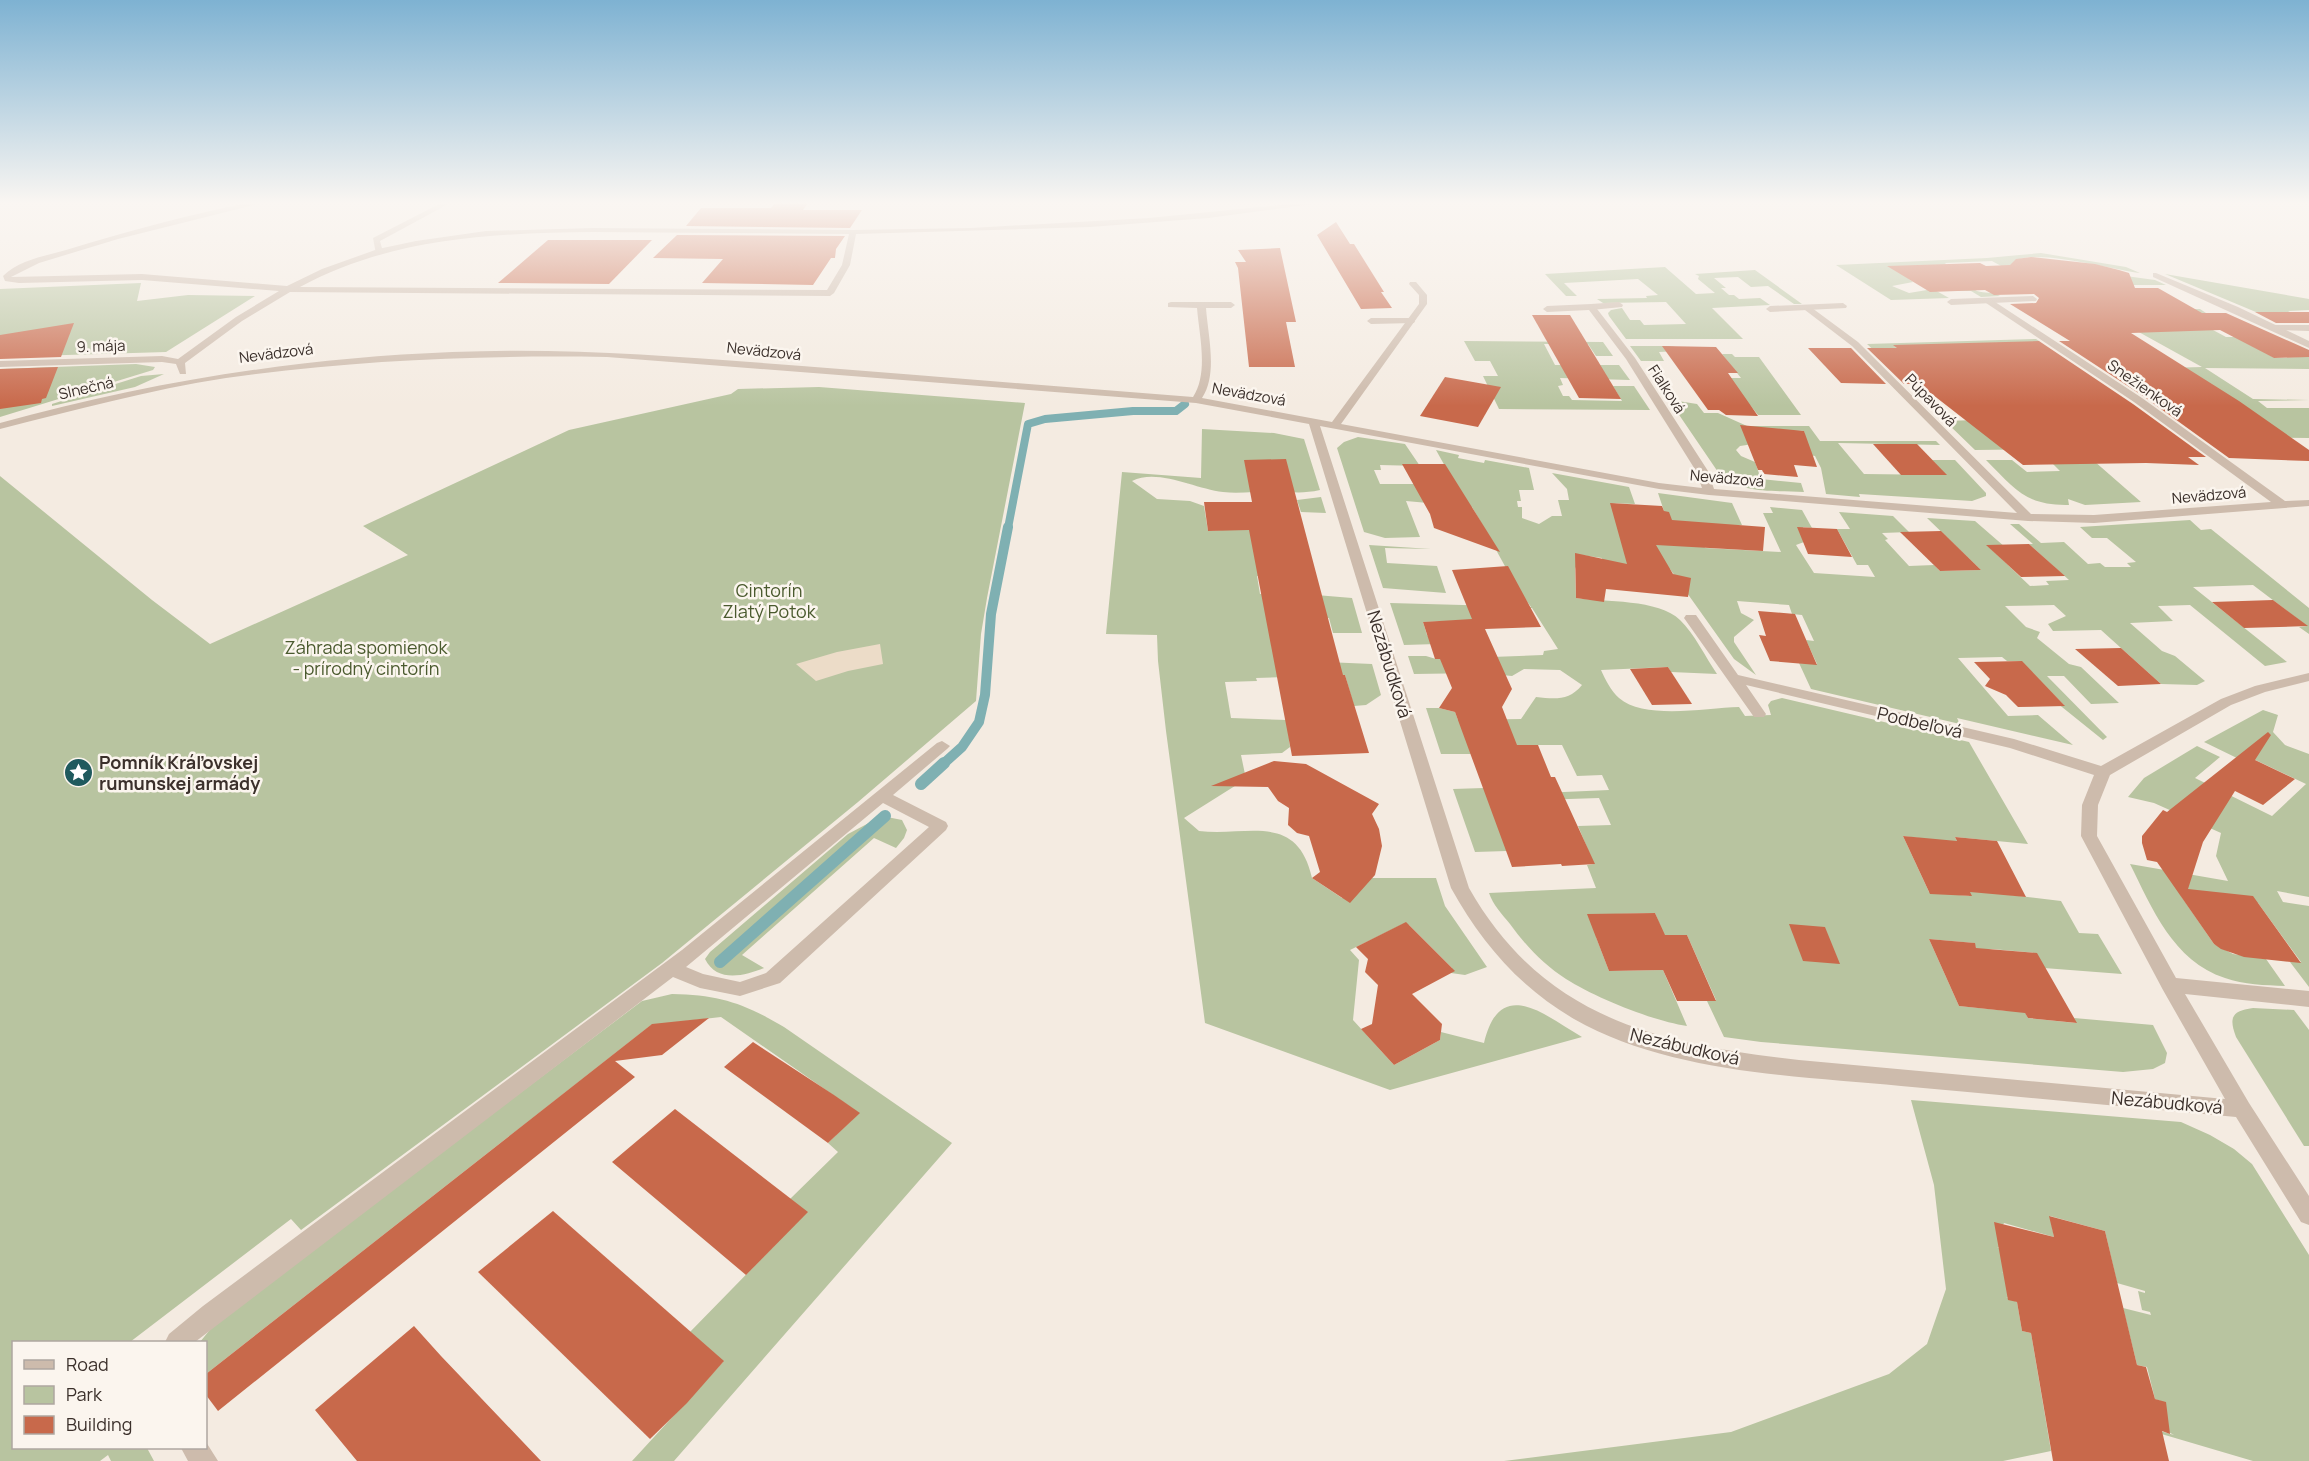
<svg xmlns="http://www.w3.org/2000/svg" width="2309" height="1461" font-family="Manrope,sans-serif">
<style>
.green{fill:#b8c4a0}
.plaza{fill:#ecdcc8}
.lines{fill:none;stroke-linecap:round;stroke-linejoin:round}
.stream-far2{stroke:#7fb0b2;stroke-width:8}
.stream-far1{stroke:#7fb0b2;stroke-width:10}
.stream{stroke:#7fb0b2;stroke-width:12}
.building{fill:#c8694b}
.lane{fill:#cdbbac;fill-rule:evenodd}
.street{fill:#cdbbac;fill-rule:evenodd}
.labels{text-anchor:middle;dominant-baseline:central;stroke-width:5;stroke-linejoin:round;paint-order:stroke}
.far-street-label{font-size:15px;fill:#3b302b;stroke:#fbf5ee}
.park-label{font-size:18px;fill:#4a5a2e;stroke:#fbf5ee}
.street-label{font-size:18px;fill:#3b302b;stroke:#fbf5ee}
.poi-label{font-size:18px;font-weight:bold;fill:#3b302b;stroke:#fbf5ee;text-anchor:start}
</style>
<rect width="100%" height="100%" fill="#f4ebe1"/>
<!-- green -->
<g class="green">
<path d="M2041,253L2126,267L2140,273C2114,270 2035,248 2015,261L2155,280L2166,285H2051L2043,289L1992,261L1945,263C1954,272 1964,284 1977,291C1985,294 1992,291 2000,296L1981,297L1971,291H1957L1905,276L1913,282L1892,286L1909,293L1933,289L1949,298L1891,300L1836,265L1987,258Z"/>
<polygon points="1665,267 1696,294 1715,293 1698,279 1699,276 1695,274 1755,270 1802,304 1794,304 1768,286 1751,287 1738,277 1714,278 1726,288 1721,288 1729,295 1734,295 1739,299 1760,298 1770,305 1712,308 1743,339 1626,339 1609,316 1608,313 1611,310 1622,308 1630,320 1640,320 1644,325 1686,324 1666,302 1603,303 1597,299 1647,298 1646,296 1658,295 1638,279 1564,283 1577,296 1566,296 1545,274"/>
<polygon points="2165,274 2309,299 2309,310 2288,311 2309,322 2263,315"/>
<polygon points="141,283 137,301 188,295 255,296 166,352 0,357 0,289"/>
<polygon points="2200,309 2206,313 2138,312 2213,330 2226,337 2235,337 2275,358 2299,357 2309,353 2309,369 2205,368 2253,399 2309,400 2258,401 2267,408 2309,408 2309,438 2200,437 2167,368 2202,367 2099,310"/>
<path d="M2036,339L2039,341L2070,440L2141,502L2085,505L2068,499L2069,505C2026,506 2015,489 1986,460H2012L2027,472L2060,471L2053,464L2056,449L1975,450L1945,421L2008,419L1916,347L1892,348L1882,358L1867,344Z"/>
<polygon points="1464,341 1603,342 1613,356 1596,356 1588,344 1544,344 1555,365 1619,365 1630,380 1560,378 1563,385 1558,386 1563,396 1569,396 1572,400 1622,401 1613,386 1634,386 1650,410 1499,409 1483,376 1498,376 1490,361 1475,361"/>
<polygon points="1630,346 1668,346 1698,350 1659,352 1664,361 1641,361"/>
<polygon points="1722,354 1732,354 1735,357 1759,357 1801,415 1758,415 1750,405 1689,378 1741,378"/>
<polygon points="136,364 155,367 153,370 0,417 0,369"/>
<polygon points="164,374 135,387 52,406 52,404 141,376"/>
<polygon points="819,387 1025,403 987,598 981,634 976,701 858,802 662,963 301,1230 291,1219 130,1342 14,1342 14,1448 147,1448 154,1461 111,1461 108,1455 100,1461 0,1461 0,476 152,600 210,644 408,555 363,526 569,430 731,394 738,389"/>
<path d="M1678,401L1697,404L1704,413H1718L1747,426H1809L1820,441H1936L1940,445L1838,443L1864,474L1946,475L1932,460H1955L1986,493V496L1972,501L1859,494L1860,497L1826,494L1821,468L1815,456L1808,455L1804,431C1782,429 1762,444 1740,446L1736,450L1741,456L1755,462L1761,479L1801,483L1804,492C1776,490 1738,495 1718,472L1671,403Z"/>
<path d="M1202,429L1274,433L1304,439L1320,490C1302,494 1291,492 1274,491C1257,491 1240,494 1223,492C1195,489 1158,468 1132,481L1157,499L1190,501L1204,506L1208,531L1279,526L1263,576H1257L1260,594L1292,593L1352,598L1362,633H1333L1329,618L1274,620L1326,662L1372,664L1381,695L1366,705L1354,706L1345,675L1256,678L1257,681L1225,682L1231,718L1287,720L1290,747L1282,753L1241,755L1246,779L1184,818L1199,831C1247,837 1297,811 1312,878L1342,898L1372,878H1436L1445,906L1487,967L1465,975L1451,973L1452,968L1409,925L1403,924L1350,950L1359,960L1353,1020L1394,1065L1440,1040L1441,1032L1484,1043C1500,975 1544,1015 1582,1037L1390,1090L1205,1023L1166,731L1158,661L1157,635L1106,634L1122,472L1201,478Z"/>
<path d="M1358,437L1405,444L1420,466L1380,465L1381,470H1374L1380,484H1446L1451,477L1436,450L1459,455L1458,458L1484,463L1485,460L1529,468L1534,490H1519L1521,501H1517L1518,507H1522V518L1539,524L1552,516H1562L1558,500H1569L1567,489L1552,473L1629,487L1635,504L1610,503L1664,511L1658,493L1732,503L1742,525H1697L1705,548L1781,552L1763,513H1773L1770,507L1802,510L1812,528L1803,527L1804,542L1796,545L1814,573L1875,577L1868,565H1857L1837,529H1850L1839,512L1893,516L1909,532L1882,533L1888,539L1885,540L1909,566L1934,565L1940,571L1981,570L1927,518L1975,521L2005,547L1990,548L2030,586L2049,585L2046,581L2069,580L2029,544H2033L2010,524H2019L2041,543L2064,542L2088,564L2100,563L2105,567H2131L2127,563L2136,562L2107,538H2092L2080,527L2190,520L2201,530L2211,529L2309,608V634L2299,627L2307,626L2253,585L2193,587L2287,662L2265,666L2190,605L2158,606L2173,621L2130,623L2162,651L2175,656L2205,681L2197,685L2161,684L2101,630L2053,631L2048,624L2066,616L2054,605L2005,606L2026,627L2040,632L2037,638L2069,664L2081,667L2119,703L2091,704L2064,676H2047L2107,737L2103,740L2057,703L2064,705L2021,661H2007L2002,657L1958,658L2008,716L2038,715L2073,745L1957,718L1960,724L1811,689L1799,663L1817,664L1806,640L1814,641L1802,615L1792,614L1789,605L1737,601L1741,613L1754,620L1734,637V642L1756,675L1734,659L1670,569L1603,563L1602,558L1581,555L1575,569L1576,598C1604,602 1659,599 1680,620C1694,633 1706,658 1717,674L1671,672L1668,667L1601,670C1605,679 1611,691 1619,698C1644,720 1706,708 1739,707L1745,716L1771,715L1768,705L1771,701L1782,698L1969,742L2028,844L1955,837L1958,843L1903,836L1929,892L1969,896V890L2061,901L2079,933L2098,934L2122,974L2044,968L2036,953L1992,949L1977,950L1974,943L1929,939L1959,1006L2008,1011L2021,1005L2028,1018L2076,1023L2074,1018L2153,1025L2167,1053L2165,1063L2153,1069L2123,1072L1761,1042L1724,1037L1707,1001L1716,1000L1687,935H1664L1655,913L1615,914L1596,937L1609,971L1663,970L1687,1026C1653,1021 1596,998 1566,979C1544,965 1525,945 1510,924C1502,914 1493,905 1489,893L1596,888L1587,865L1594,864L1578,826L1611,825L1599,798L1511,801L1507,851L1475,852L1453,789L1514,787L1517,794L1609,790L1602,775L1577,776L1562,745H1493L1469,749L1471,754H1441L1426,708H1439L1455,712L1458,720L1521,719L1536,697C1555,699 1569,701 1582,685L1560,670L1524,669L1512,676L1480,673L1414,674L1408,656H1426L1436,659L1543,655L1544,651L1558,649L1532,608L1499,609L1504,619L1423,622L1427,635L1437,644L1404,645L1390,603L1531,607C1508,576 1492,540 1472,507L1406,501L1420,537L1385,538L1364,532L1337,448L1344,442Z"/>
<polygon points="1321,497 1326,513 1301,512 1297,500"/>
<polygon points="1369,545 1431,549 1385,548 1387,563 1437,566 1446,593 1383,588"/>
<path d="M2263,710L2278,715L2273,732L2285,745L2309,754V897L2277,891L2283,902L2309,906V987L2290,962H2301L2258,903L2181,896L2214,944L2233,954L2266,959L2285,986C2265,985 2244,985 2225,978C2173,961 2152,908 2130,864L2228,881L2216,856L2221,833L2154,803L2128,797L2144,778L2197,746L2220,757L2195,778L2272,816L2306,784L2247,756L2241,760L2204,742Z"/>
<path d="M882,816L902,820L907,830L904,838L896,848L874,838L742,955L764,968C744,976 717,983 705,959L710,952L848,834Z"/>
<path d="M672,994C720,995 743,1003 784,1027L952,1143L674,1461H632L723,1362L689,1333L774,1246L790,1199L838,1152L828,1143L859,1113L721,1017L651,1025L206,1374V1342H200L217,1321L642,1001Z"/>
<path d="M2253,1008L2294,1010L2309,1030V1146H2304L2236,1037C2229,1018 2231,1011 2253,1008Z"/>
<polygon points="1911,1100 2181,1122 2210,1135 2234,1149 2252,1164 2309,1255 2309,1461 2253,1461 2148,1430 2147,1427 2174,1435 2161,1428 2166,1403 2155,1399 2147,1367 2137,1365 2123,1308 2151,1315 2150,1312 2142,1310 2138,1291 2145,1293 2145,1291 2117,1283 2105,1231 2050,1216 2054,1237 2004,1223 2003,1225 1994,1223 2004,1228 2007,1249 1997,1247 2007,1252 2012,1274 2002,1272 2012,1277 2016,1299 2006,1297 2017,1302 2022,1331 2031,1333 2051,1451 2003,1461 1504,1461 1731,1432 1889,1374 1927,1344 1946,1289 1934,1185"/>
</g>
<!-- plaza -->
<polygon class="plaza" points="880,644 883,664 848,671 816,681 796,664 837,652"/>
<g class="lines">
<!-- stream-far2 -->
<polyline class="stream-far2" points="1008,528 1028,424 1045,419 1133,411 1176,411 1185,404"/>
<!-- stream-far1 -->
<polyline class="stream-far1" points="942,765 962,747 979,722 985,695 991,614 1008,527"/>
<!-- stream -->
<g class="stream">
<polyline points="921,784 944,763"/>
<polyline points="720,962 885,816"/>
</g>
</g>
<!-- building -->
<g class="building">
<polygon points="775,203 808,203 803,210 862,210 850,228 686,226 701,208 771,208"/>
<polygon points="1336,222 1350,244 1354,244 1384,292 1381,292 1392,308 1361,309 1317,235"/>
<polygon points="677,235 845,236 836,249 835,258 831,258 813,285 702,283 723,259 653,258"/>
<polygon points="548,240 652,240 609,284 498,283"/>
<polygon points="1280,248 1296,322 1286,322 1295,367 1249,367 1238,268 1235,262 1246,262 1238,250"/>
<polygon points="2031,257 2095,264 2119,270 2129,273 2135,288 2158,288 2202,313 2226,313 2309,350 2309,357 2274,358 2220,330 2131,333 2239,401 2309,450 2309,461 2229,458 2143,396 2059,341 2070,341 2010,304 2036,303 2039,298 2034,294 1994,295 1985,290 1930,292 1887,266 1980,263 1986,266 2010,265 2016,259"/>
<polygon points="2255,312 2309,312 2309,323 2276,323"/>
<polygon points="1532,315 1570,315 1621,399 1579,398"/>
<polygon points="74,323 61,357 0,359 0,335"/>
<polygon points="2039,341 2133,404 2206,457 2188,457 2199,465 2146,463 2023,465 1919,384 1904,384 1867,348 1897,348 1893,345"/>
<polygon points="1662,346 1716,347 1738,373 1728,373 1758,416 1726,415 1719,410 1708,410"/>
<polygon points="1808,348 1851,348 1886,384 1841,383"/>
<polygon points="58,367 46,398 42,399 41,403 0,409 0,369"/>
<polygon points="1445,377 1501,387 1478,427 1420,416"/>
<polygon points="1740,425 1804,431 1817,467 1794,465 1798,477 1764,474 1762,470 1758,470"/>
<polygon points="1873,444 1917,444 1947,475 1901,475"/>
<polygon points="1286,459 1343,675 1345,675 1369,753 1292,756 1249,530 1208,531 1204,502 1252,502 1244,460"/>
<polygon points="1402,464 1445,464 1500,552 1434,528 1430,514"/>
<polygon points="1610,503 1662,506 1664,511 1669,512 1672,520 1765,527 1763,551 1656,545 1673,574 1691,578 1688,597 1606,589 1604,602 1576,598 1575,553 1627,564"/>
<polygon points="1797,527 1837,529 1852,557 1808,554"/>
<polygon points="1941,531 1981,570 1940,571 1900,532"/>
<polygon points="2029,544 2065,576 2021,577 1986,545"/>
<polygon points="1508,566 1541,627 1485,629 1512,689 1502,707 1517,745 1538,745 1551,777 1555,777 1595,864 1562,866 1561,864 1512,867 1455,712 1439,708 1452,688 1440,659 1435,659 1423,622 1472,619 1452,570"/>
<polygon points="2273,600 2308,626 2244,628 2212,602"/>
<polygon points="1758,611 1795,614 1817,665 1770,661 1759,635 1766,636"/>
<polygon points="2121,648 2161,684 2118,686 2075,649"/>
<polygon points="2022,661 2065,706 2018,707 2006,695 1985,686 1990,679 1974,662"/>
<polygon points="1668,667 1692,704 1652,705 1630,669"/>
<polygon points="2268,732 2271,735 2255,760 2295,779 2263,805 2235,791 2203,842 2188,889 2253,896 2301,963 2244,957 2221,949 2214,944 2157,862 2147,860 2142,843 2142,836 2163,810 2167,812"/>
<polygon points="1274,761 1306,764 1379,804 1372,814 1379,829 1382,846 1375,875 1350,903 1312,878 1320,872 1309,836 1297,833 1288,825 1289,808 1278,801 1268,787 1211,786"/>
<polygon points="1903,836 1957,841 1955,837 1997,841 2026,897 1970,892 1972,896 1930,894"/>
<polygon points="1655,913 1665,935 1687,935 1716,1001 1677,1001 1663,970 1609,971 1587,914"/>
<polygon points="1406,922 1455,971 1412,994 1442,1024 1440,1040 1394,1065 1361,1029 1372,1024 1378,985 1365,972 1368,959 1356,947"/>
<polygon points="1789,924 1825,927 1840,964 1803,961"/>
<polygon points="1929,939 1975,943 1976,948 2037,953 2077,1023 2028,1018 2025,1013 1959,1006"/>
<polygon points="709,1018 662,1055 615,1061 635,1077 218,1411 206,1395 206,1374 652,1024"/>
<polygon points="753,1042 834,1095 860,1113 828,1143 724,1067"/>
<polygon points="675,1109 808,1212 746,1275 612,1162"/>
<polygon points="553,1211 724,1361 687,1403 650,1439 478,1272"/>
<polygon points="2049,1216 2105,1231 2137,1365 2146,1367 2155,1399 2166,1402 2170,1434 2162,1431 2169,1461 2053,1461 2031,1333 2022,1331 2017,1302 2008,1300 1994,1222 2054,1237"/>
<polygon points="414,1326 441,1356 541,1461 357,1461 315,1410"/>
</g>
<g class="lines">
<!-- lane -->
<g class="lane">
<polygon points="443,202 452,202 380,241 383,252 376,254 373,238"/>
<polygon points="2033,296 2037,299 2036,301 1951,305 1947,302 1951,299"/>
<polygon points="1619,302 1623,305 1622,307 1591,310 1587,307 1591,304"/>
<polygon points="1843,303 1847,306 1846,308 1770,312 1766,309 1770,306"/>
<polygon points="1411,318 1415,321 1414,323 1371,324 1367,321 1371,318"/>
<polygon points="2270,325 2309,325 2309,331 2273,330 2270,329"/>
<path d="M942,741L950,746L947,749L893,795L946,822L948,826L946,830L780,983L740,996L700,988L673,977L195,1342H165L169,1334L203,1306L682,950L937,743ZM883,803L929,827L766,973L740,982L703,974L686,967Z"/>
<polygon points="206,1442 218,1461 188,1461 181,1448 206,1448"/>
</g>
<!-- street -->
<g class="street">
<path d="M253,202H266L118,239L39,263L11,277L142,274L287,286L322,269L378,249L416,241L486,231L593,228L853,230L971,228L1149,218L1311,202H1329L1208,218L1090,227L856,234L850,265L834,293L830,296L290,292L242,321L185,363L186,374H180L176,364L162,362L0,367V361L162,356L178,359L236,317L279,291L142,280L19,283L5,281L3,276C19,260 45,256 66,250C128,231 190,214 253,202ZM593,232L849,234L842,265L827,290L300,287C390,238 492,233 593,232Z"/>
<polygon points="2156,273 2238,307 2309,341 2309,348 2153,277 2153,273"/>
<path d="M1410,282H1416L1427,295V304L1341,424L1659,483L1702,488L1696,471L1626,359L1589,310L1547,312L1543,309L1547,306L1591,304L1594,305L1635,358L1708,471L1714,489L2017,513L1852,346L1805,310L1804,308L1808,305L1858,342L2031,514L2094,515L2271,502L2134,402L1986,303L1985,301L1989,298L2142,398L2285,501L2309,500V506L2094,523L2028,521L1709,495L1659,489L1320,426L1469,888C1544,1020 1660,1044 1799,1060L2225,1099L2163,990L2081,836L2082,805L2094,775L2010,748L1746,685L1766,714L1764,717H1754L1684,618L1686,615H1696L1738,675L2014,739L2101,766L2221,699L2255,686L2309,673V681L2265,692L2231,705L2110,775L2098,805L2097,836L2176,978L2309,991V1007L2185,994L2249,1103L2309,1196V1225L2301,1222L2236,1117C2124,1107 2013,1096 1901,1086C1795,1076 1669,1073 1574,1019C1519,987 1481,942 1451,888L1309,424L1196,403L607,357C479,355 353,360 226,378C149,390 75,410 0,429V423C149,382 298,358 452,352C569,347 685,357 802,366C932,376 1063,387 1193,397C1209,373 1199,334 1197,308L1168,307V303L1171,302H1231L1235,305L1231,308H1206C1208,336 1218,374 1202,398L1332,422L1419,304V295L1409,284Z"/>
</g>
</g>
<!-- sky -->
<linearGradient id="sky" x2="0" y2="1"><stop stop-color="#7eb2d2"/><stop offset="0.5" stop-color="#faf6f2"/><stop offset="1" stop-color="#faf6f2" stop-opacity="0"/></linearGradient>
<rect width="2309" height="406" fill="url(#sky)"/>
<!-- icons -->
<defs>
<symbol id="sight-disc" viewBox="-11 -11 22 22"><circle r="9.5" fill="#1f5a5e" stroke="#fbf5ee"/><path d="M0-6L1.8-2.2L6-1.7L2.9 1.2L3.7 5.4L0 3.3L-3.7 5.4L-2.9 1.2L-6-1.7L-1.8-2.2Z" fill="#fff"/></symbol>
</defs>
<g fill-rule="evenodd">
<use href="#sight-disc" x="62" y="756" width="33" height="33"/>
</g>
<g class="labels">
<!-- far-street labels -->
<g class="far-street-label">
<text transform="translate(101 346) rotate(-2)">9. mája</text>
<text transform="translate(764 351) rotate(6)">Nevädzová</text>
<text transform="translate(276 353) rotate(-7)">Nevädzová</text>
<text transform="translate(86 388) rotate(-13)">Slnečná</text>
<text transform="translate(2145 388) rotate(35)">Snežienková</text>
<text transform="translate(1667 389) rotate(57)">Fialková</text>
<text transform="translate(1249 394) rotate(10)">Nevädzová</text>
<text transform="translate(1931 400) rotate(46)">Púpavová</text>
<text transform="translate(1727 478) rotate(5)">Nevädzová</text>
<text transform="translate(2209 495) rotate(-5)">Nevädzová</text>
</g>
<!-- park labels -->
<g class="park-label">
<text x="769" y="590">Cintorín<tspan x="769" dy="21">Zlatý Potok</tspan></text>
<text x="366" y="647">Záhrada spomienok<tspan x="366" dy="21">- prírodný cintorín</tspan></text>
</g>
<!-- street labels -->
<g class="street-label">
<text transform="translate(1390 664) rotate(73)">Nezábudková</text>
<text transform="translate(1920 722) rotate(13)">Podbeľová</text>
<text transform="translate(1685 1046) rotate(13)">Nezábudková</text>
<text transform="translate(2167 1102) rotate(5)">Nezábudková</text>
</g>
<!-- poi labels -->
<g class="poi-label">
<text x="99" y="762">Pomník Kráľovskej<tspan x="99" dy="21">rumunskej armády</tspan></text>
</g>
</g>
<!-- legend -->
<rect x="12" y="1341" width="195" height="108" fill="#fbf5ee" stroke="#aea6a0" stroke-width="1.5"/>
<rect x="24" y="1360" width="30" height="9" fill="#cdbbac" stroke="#aea6a0" stroke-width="1.5"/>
<text x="66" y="1371" font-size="18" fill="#3b302b">Road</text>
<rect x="24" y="1386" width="30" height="18" fill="#b8c4a0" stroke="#aea6a0" stroke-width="1.5"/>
<text x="66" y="1401" font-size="18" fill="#3b302b">Park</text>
<rect x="24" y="1416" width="30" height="18" fill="#c8694b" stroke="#aea6a0" stroke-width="1.5"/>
<text x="66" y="1431" font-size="18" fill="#3b302b">Building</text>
</svg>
